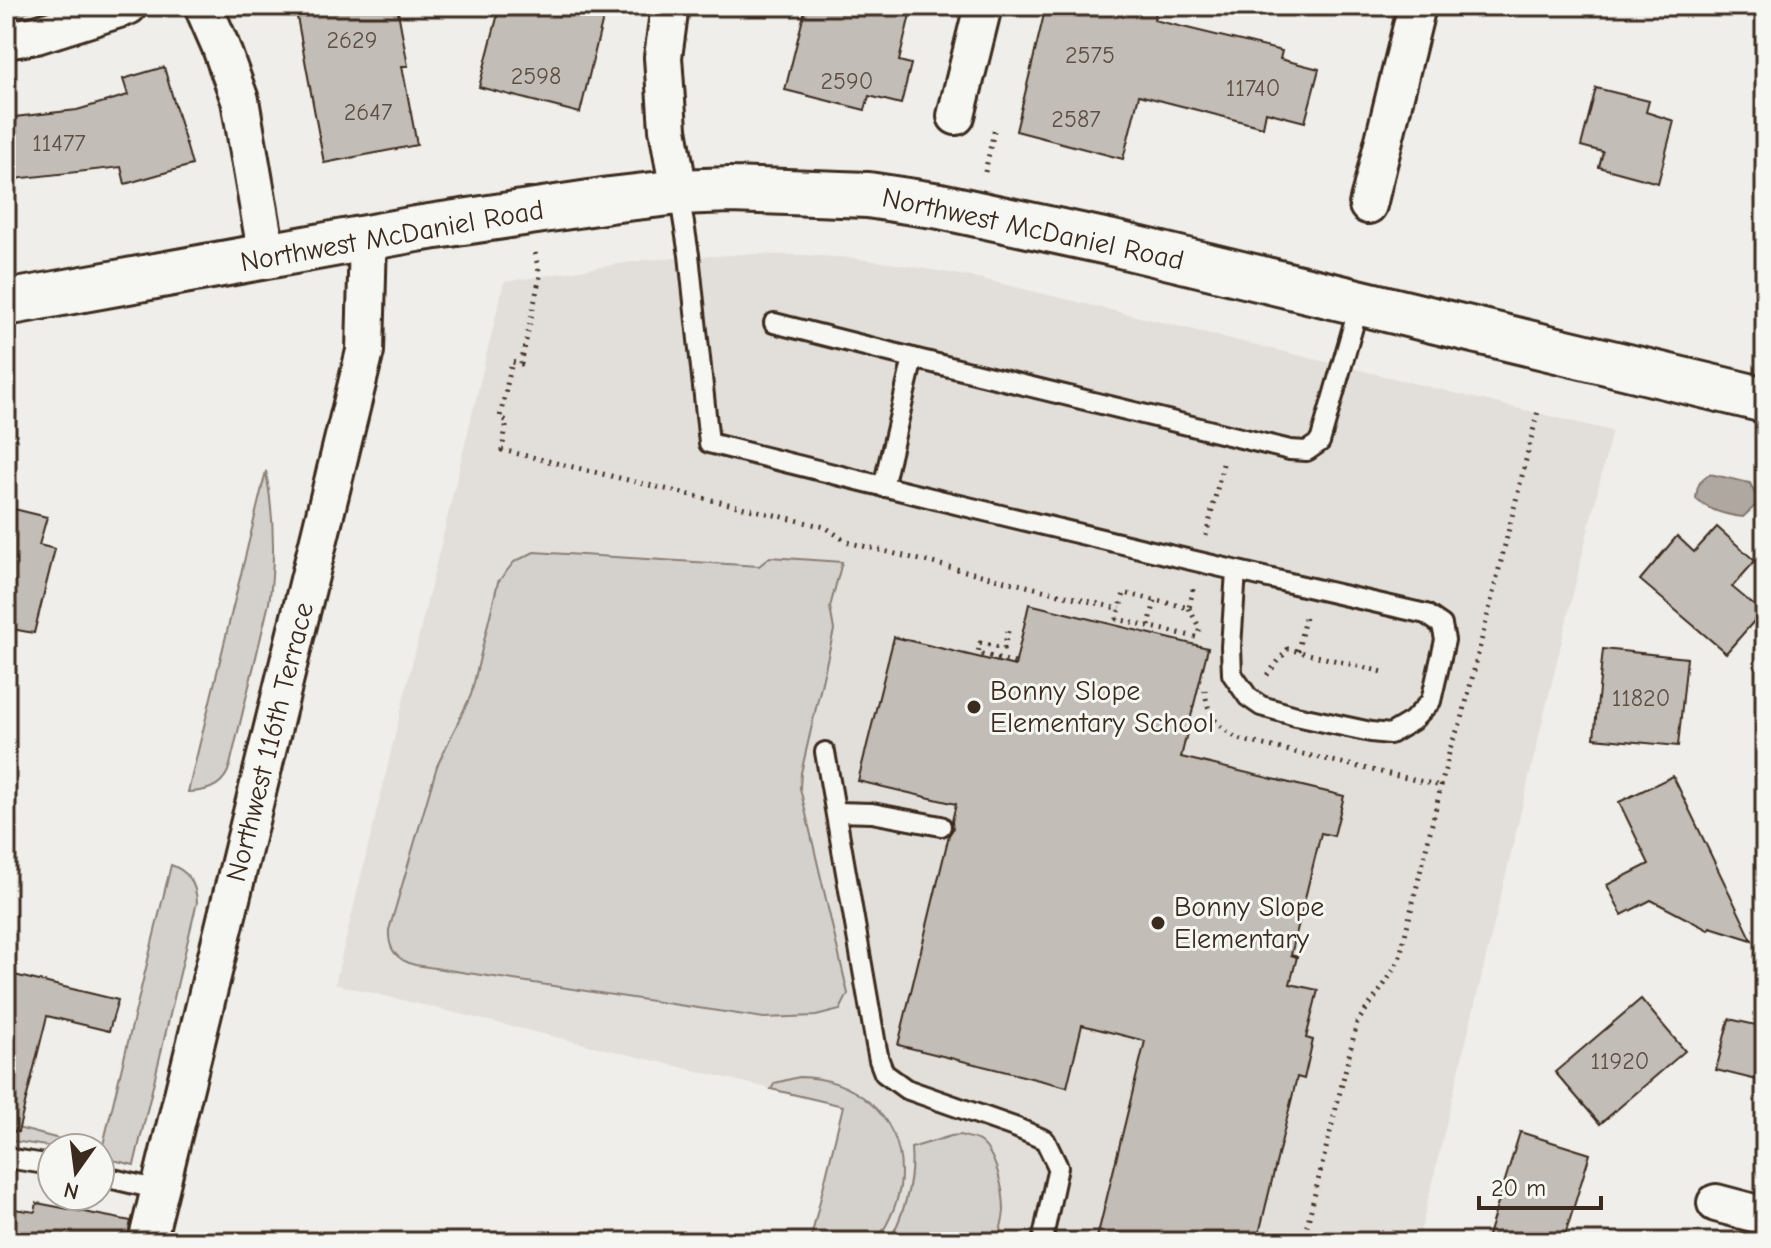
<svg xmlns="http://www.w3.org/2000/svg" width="1771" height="1248" font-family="'Comic Neue',sans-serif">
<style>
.built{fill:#e2dfdb}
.green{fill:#d4d1cc;stroke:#887e75;stroke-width:2}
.water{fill:#afa8a1;stroke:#81766d;stroke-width:2}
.building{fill:#c2bdb7;stroke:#3b2a1e;stroke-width:2}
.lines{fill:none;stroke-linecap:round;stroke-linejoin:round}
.service-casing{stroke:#3b2a1e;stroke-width:24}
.minor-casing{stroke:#3b2a1e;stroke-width:42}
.tertiary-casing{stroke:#3b2a1e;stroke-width:50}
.path{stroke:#3b2a1e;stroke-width:5;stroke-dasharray:2 6;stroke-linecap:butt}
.service{stroke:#f6f6f2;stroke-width:18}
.minor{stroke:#f6f6f2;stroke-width:36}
.tertiary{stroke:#f6f6f2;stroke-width:44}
.poi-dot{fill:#3b2a1e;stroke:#f6f6f2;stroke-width:3}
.labels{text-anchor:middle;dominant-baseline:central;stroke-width:6;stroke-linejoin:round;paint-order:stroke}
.number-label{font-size:24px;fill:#5d4f44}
.street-label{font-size:28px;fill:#3b2a1e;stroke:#f6f6f2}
.poi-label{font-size:28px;fill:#3b2a1e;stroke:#f6f6f2;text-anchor:start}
</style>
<rect width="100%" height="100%" fill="#efeeea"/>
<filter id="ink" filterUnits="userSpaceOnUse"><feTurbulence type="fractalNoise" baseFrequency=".0125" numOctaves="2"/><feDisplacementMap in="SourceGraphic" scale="16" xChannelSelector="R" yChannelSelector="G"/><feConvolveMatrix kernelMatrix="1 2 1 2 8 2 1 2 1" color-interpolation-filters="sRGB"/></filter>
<g filter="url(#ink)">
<!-- built -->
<polygon class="built" points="746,254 802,255 853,258 904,265 978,278 1612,431 1418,1242 810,1242 843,1106 335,984 504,282 644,260"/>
<!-- green -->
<g class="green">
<polygon points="6,6 56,6 6,15"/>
<path d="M266,471C274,516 276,557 269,603L230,765C225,785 208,792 188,792Z"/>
<path d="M534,552L759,566L770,557L842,562L830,607L834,630L801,773L800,788L848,994L840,1010L816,1016L764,1018L415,965C396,960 388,949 389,930L437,766L471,695L498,582L514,562Z"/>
<path d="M171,865C189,871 196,884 197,902L134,1165L100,1157V1149H102Z"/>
<path d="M799,1077C853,1077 901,1115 901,1172C902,1196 889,1223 876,1242H810L843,1106L771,1089L775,1083Z"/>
<polygon points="6,1125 94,1148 59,1148 6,1140"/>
<path d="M960,1135C966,1137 973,1138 979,1141C996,1152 1004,1191 1004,1211C1003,1222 1000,1232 997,1242H898L893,1234C906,1207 914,1179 911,1148L951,1136Z"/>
</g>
<!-- water -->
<path class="water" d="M1710,474L1750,483L1757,498L1755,506L1743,517C1726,515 1708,510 1696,499C1697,486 1699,480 1710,474Z"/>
<!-- building -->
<g class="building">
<polygon points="295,6 397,6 408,66 402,66 417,145 324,163"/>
<polygon points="500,6 606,6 580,113 479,87"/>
<polygon points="806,6 912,6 899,61 911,64 901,104 869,96 865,110 785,90"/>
<polygon points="1046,6 1157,6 1154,20 1282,51 1280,59 1319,69 1305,122 1266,112 1263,127 1139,95 1123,159 1016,131"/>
<polygon points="164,67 192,165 125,184 121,167 6,180 6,118 77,110 128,95 123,79"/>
<polygon points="1596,88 1649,101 1646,112 1674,121 1658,183 1599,167 1603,152 1581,146"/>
<polygon points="6,507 47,517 39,545 55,549 34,633 6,628"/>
<polygon points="1717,527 1755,561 1732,587 1762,612 1726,653 1640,580 1677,536 1694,552"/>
<polygon points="1029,604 1208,648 1181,757 1344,796 1334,836 1321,833 1291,955 1297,957 1290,984 1318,990 1306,1038 1313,1040 1304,1079 1297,1077 1257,1242 1096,1242 1145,1041 1082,1025 1067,1087 898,1045 949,835 953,829 952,821 956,804 858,781 894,637 1015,666"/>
<polygon points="1603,649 1687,658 1678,746 1594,738"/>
<polygon points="1673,776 1752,940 1710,927 1708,930 1651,900 1622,915 1607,885 1649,864 1619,802"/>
<polygon points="6,973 118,1000 109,1031 47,1016 18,1132 6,1130"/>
<polygon points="1641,999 1685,1051 1600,1124 1555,1072"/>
<polygon points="1729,1019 1765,1027 1765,1082 1716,1070"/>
<polygon points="1520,1132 1590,1154 1563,1242 1486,1242"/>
<polygon points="37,1203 131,1221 127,1242 6,1242 6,1208 35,1212"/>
</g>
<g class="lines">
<defs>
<g id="service">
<path d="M679,192L689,255L709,443C947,503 1186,560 1426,614L1442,625L1445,640L1431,701L1412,721L1390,734L1371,732L1296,716L1261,706L1248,697L1232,674L1231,647L1236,571"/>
<polyline points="774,323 913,358"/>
<polyline points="883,487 913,358 1290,450 1307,451 1320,442 1360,302"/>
<polyline points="825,752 876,1045 879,1060 884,1073 906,1089 1017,1128 1045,1140 1058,1167 1042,1242"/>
<polyline points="836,812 872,813 941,826"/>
<polyline points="6,1158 52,1165"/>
<polyline points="100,1176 160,1190"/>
</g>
<g id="minor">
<polyline points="203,6 220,45 240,100 267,257"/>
<polyline points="670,6 663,57 668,129 679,192"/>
<polyline points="6,40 36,35 128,6"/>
<polyline points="956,116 983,6"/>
<polyline points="1368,205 1417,6"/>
<polyline points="1716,1203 1765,1216"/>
<polyline points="147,1242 365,351 368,238"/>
</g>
<polyline id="tertiary" points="6,303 416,229 610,200 679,192 730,190 868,195 940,206 1108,242 1765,400"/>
</defs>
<!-- service casing -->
<use href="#service" class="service-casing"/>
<!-- minor casing -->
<use href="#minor" class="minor-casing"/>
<!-- tertiary casing -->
<use href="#tertiary" class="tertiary-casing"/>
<!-- path -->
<g class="path">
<polyline points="985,172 994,131"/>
<polyline points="535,253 540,276 521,364 512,362 500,417 507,421 502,450 825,527 847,542 1120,609"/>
<polyline points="1206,536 1223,464"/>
<polyline points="1193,589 1189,608 1124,593 1117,619 1200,638"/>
<polyline points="1189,608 1199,627 1199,632"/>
<polyline points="1149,626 1155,600"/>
<polyline points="1008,631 1004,648 980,643 978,653 1015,663"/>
<polyline points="1298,651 1305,617"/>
<polyline points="1267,675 1288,649 1383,672"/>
<path d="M1205,690C1207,716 1217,725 1238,739L1441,786"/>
<path d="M1303,1242L1357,1023C1371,1001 1390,981 1400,956L1451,745L1462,719L1539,407"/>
</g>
<!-- service -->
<use href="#service" class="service"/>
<!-- minor -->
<use href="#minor" class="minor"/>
<!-- tertiary -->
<use href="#tertiary" class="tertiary"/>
</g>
</g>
<!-- markers -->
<g class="poi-dot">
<circle cx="974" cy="707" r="8"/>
<circle cx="1158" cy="923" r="8"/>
</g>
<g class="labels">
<!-- number labels -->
<g class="number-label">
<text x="352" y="40">2629</text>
<text x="1090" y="55">2575</text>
<text x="536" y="76">2598</text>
<text x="847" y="81">2590</text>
<text x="1253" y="88">11740</text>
<text x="368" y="112">2647</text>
<text x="1076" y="119">2587</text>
<text x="59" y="143">11477</text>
<text x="1641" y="698">11820</text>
<text x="1620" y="1061">11920</text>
</g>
<!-- street labels -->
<g class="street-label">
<text transform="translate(1033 229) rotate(12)">Northwest McDaniel Road</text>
<text transform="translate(392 236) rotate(-10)">Northwest McDaniel Road</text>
<text transform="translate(270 742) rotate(-76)">Northwest 116th Terrace</text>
</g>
<!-- poi labels -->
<g class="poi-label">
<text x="990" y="691">Bonny Slope<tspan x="990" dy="32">Elementary School</tspan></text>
<text x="1174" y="907">Bonny Slope<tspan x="1174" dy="32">Elementary</tspan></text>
</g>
</g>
<!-- margin -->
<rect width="1771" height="1248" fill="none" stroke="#f6f6f2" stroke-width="32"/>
<rect x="16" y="16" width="1739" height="1216" fill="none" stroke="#3b2a1e" stroke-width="3" filter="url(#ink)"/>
<!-- north arrow -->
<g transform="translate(76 1172) rotate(194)"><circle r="38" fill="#f6f6f2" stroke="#aba49d" stroke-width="2"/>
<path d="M0-6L14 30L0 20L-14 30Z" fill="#3b2a1e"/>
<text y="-12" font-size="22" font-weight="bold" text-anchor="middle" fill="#3b2a1e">N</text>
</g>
<!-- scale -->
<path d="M1479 1196v12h122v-12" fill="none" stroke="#3b2a1e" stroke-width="4"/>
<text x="1491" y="1196" font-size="24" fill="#3b2a1e" stroke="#f6f6f2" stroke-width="6" paint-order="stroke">20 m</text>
</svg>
